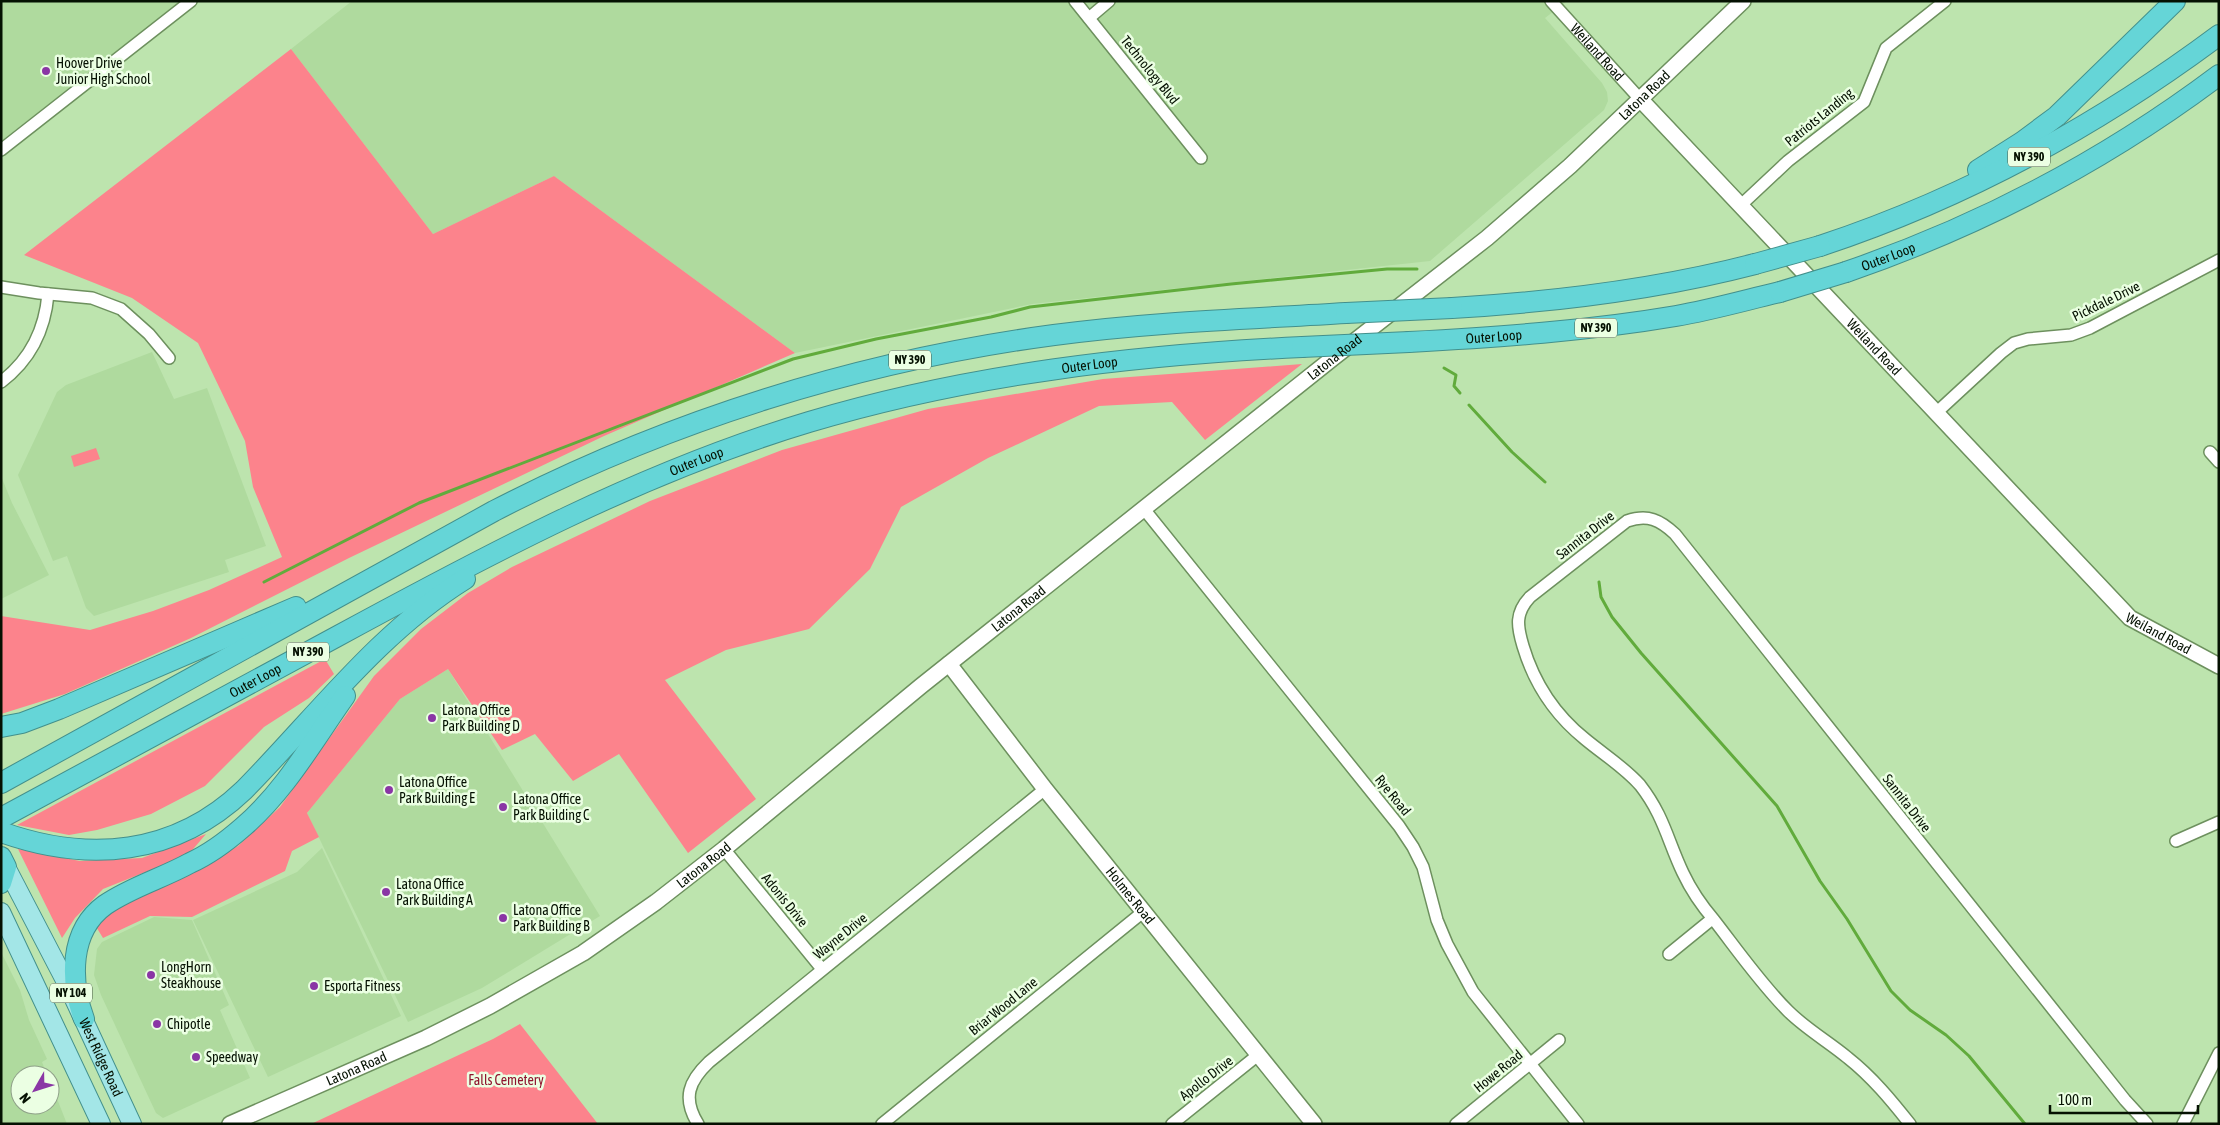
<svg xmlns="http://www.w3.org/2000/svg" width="2220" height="1125" font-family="'Asap Condensed',sans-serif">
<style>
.built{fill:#afda9e}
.green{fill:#fc838c}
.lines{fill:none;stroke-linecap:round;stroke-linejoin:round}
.stream{stroke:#61ab3c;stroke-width:3}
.street-casing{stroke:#6d905e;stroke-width:14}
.secondary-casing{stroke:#6d905e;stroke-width:18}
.primary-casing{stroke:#43908c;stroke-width:20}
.highway-casing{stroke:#43908c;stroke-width:22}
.street{stroke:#fff;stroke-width:11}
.secondary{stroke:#fff;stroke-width:15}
.primary{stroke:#a3e6e7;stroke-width:18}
.highway{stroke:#65d5d7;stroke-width:20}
.highway-bridge-casing{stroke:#43908c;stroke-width:22;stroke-linecap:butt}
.highway-bridge{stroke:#65d5d7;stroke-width:20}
.poi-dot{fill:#8a36a5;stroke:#ebffe3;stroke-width:2}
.labels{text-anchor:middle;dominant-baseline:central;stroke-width:5;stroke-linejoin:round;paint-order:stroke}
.shield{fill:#ebffe3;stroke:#4a5846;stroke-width:1}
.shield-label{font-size:12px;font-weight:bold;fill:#051102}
.street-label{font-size:14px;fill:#051102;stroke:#ebffe3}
.poi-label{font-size:14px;fill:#051102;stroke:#ebffe3;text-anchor:start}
.park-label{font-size:14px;fill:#8f142e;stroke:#ebffe3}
</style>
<rect width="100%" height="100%" fill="#bde4ae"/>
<!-- built -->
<g class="built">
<polygon points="1,1 181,1 1,141"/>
<polygon points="352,1 1567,1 1545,18 1602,83 1607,92 1608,101 1604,110 1430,261 1032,304 795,353 554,176 433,234 291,49"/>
<polygon points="152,352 174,399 207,388 266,546 225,560 229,572 94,616 86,608 67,556 53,561 18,475 57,392 66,385"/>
<polygon points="1,476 12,503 49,575 1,599"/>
<polygon points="448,669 600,916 482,988 408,1022 307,813 400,699"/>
<polygon points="322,848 401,1016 268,1077 193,920 297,872"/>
<polygon points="154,917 192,920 229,1005 220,1010 250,1078 163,1118 156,1113 101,995 94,975 97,949 102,942"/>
<polygon points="1,952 20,990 29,1020 47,1059 42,1062 47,1075 20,1075 20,1105 50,1105 50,1081 67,1124 1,1124"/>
</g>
<!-- green -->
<g class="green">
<polygon points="291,49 433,234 554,176 795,353 604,436 349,558 191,638 65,694 1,714 1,616 90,630 153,611 209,590 282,557 253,487 245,441 198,343 132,298 24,255"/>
<polygon points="1302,364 1205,440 1172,402 1099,406 988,458 901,507 870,569 809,629 726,650 665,680 756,799 688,853 619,754 573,781 535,734 502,750 448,669 400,699 307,813 319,837 292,851 285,871 192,917 150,916 103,938 95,925 116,906 190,873 238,846 280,807 374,676 421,629 468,593 512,567 650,501 782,450 928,409 1103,379"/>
<polygon points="96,448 100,459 74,467 71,456"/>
<polygon points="325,659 334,674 309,698 264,727 205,786 151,814 97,830 69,835 17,825"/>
<polygon points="206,834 188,855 103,889 75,918 62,938 18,849 80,861 142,858"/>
<polygon points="520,1024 598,1124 311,1124 493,1039"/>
</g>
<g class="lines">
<!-- stream -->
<g class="stream">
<polyline points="1444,368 1456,375 1454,386 1460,393"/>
<polyline points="1469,405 1512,452 1545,482"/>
<polyline points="264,582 419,503 793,359 876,339 991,317 1030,307 1231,284 1387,269 1417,269"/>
<polyline points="1599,582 1601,597 1612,617 1641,653 1777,806 1820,881 1847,919 1891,991 1910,1010 1946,1035 1969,1056 2025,1124"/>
</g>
<defs>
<g id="street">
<polyline points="1075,1 1201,158"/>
<path id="s1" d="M1551,1L1640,99"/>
<polyline points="1089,18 1109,1"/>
<polyline points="1,150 191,1"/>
<polyline points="1740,206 1788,161 1864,102 1886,48 1945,1"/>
<polyline points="1,287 39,293 92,298 121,309 149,334 169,358"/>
<path d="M1,382C30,360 45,330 48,294"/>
<polyline points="1936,413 2001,353 2014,343 2028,339 2071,335 2090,328 2219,260"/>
<polyline points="2210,452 2219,462"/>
<polyline points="1144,509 1399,826 1413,847 1423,867 1437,920 1447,944 1473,992 1578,1124"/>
<polyline points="2176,841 2219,822"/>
<polyline points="724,849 822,969"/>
<polyline points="1669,954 1712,919"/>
<path d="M698,1124C682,1098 689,1081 709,1062L1045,789"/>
<polyline points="882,1124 1143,912"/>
<polyline points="1172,1124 1258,1055"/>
<polyline points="1456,1124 1559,1040"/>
<path d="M1910,1124C1891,1100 1872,1077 1848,1058C1829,1042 1806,1029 1788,1011C1761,984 1738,951 1714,920C1702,906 1691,890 1683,873C1667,839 1664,816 1640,785C1624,767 1603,754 1585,739C1554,714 1534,683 1523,646C1517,626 1515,613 1530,597L1627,521C1648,514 1660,520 1675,534L2125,1100L2147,1124"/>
<polyline points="2183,1124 2219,1053"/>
</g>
<g id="secondary">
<path id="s2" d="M1640,99L2130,618L2219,666"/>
<path id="s3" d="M949,664L1045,789L1314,1124"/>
<path id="s4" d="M230,1124L426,1038L490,1006L583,953L656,902L724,849L921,686L1333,358L1487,238L1570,166L1743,1"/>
</g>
<g id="primary">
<path id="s5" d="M5,865L68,986L132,1124"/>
<polyline points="1,912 101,1124"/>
</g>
<g id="highway">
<polyline points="1978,170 2022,142 2057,116 2175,1"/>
<path d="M1820,246C1965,198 2097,126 2219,35"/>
<path id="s6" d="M1846,272C1980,226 2106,160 2219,75"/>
<path d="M1452,308C1554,302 1655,290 1755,264"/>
<path id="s7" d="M1409,342C1498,337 1588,331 1676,316C1711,310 1746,300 1780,292"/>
<polyline points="1,727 22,723 59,709 296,607"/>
<path d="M1,783L494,511C668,421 859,361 1054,335C1151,322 1248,319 1346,313"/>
<path id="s8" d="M1,818C113,758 224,697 336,637C489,554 642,472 809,422C970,374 1135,355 1302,347"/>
<path d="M1,832C88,863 175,856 244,790C315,718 378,633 465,579"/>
<polyline points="1,857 6,867 1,883"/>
<path d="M84,1019C70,981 69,931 105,905C131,887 163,878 190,863C210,854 227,841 243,827C285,791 313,741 345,696"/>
</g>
</defs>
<!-- street casing -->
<use href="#street" class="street-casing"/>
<!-- secondary casing -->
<use href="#secondary" class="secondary-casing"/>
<!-- primary casing -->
<use href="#primary" class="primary-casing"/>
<!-- highway casing -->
<use href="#highway" class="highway-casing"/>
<!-- street -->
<use href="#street" class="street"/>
<!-- secondary -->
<use href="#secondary" class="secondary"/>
<!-- primary -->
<use href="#primary" class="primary"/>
<!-- highway -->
<use href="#highway" class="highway"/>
<defs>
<g id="highway-bridge">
<polyline points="1755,264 1820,246"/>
<polyline points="1780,292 1846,272"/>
<polyline points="1346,313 1452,308"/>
<polyline points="1302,347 1409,342"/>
</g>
</defs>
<!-- highway-bridge casing -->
<use href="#highway-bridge" class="highway-bridge-casing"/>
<!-- highway-bridge -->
<use href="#highway-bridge" class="highway-bridge"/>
</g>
<!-- markers -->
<g class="poi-dot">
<circle cx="46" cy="71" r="5"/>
<circle cx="432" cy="718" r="5"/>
<circle cx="389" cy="790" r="5"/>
<circle cx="503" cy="807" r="5"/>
<circle cx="386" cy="892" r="5"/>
<circle cx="503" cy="918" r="5"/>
<circle cx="151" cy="975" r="5"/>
<circle cx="314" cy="986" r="5"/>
<circle cx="157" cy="1024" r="5"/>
<circle cx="196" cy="1057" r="5"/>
</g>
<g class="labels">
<!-- shield labels -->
<g class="shield">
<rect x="2008" y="147.5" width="42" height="19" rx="4"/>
<rect x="1575" y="318.5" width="42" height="19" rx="4"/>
<rect x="889" y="350.5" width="42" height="19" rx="4"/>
<rect x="287" y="642.5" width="42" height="19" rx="4"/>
<rect x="50" y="983.5" width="42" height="19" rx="4"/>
</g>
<g class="shield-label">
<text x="2029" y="157">NY 390</text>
<text x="1596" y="328">NY 390</text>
<text x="910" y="360">NY 390</text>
<text x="308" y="652">NY 390</text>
<text x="71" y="993">NY 104</text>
</g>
<!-- street labels -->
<g class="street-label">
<text stroke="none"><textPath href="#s1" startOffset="69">Weiland Road</textPath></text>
<text transform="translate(1150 70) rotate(51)">Technology Blvd</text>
<text stroke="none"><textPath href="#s4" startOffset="1758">Latona Road</textPath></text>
<text transform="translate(1819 117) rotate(-39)">Patriots Landing</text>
<text stroke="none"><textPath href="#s6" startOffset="45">Outer Loop</textPath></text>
<text transform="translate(2106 301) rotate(-26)">Pickdale Drive</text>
<text stroke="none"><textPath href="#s7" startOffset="85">Outer Loop</textPath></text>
<text stroke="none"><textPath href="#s2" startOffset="341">Weiland Road</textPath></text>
<text stroke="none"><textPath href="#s4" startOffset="1352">Latona Road</textPath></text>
<text stroke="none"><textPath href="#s8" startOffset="1188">Outer Loop</textPath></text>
<text stroke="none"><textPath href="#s8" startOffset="782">Outer Loop</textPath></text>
<text transform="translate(1585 535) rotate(-38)">Sannita Drive</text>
<text stroke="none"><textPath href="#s4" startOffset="948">Latona Road</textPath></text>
<text stroke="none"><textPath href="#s2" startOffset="746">Weiland Road</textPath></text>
<text stroke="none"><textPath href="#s8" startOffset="289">Outer Loop</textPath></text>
<text transform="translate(1393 795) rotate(51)">Rye Road</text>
<text transform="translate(1907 803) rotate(52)">Sannita Drive</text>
<text stroke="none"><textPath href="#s4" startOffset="542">Latona Road</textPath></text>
<text stroke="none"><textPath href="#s3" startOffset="294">Holmes Road</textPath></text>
<text transform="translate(785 900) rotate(51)">Adonis Drive</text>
<text transform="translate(840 936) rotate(-39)">Wayne Drive</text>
<text transform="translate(1003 1006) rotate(-39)">Briar Wood Lane</text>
<text stroke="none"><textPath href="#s5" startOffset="215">West Ridge Road</textPath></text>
<text stroke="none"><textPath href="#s4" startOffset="138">Latona Road</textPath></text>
<text transform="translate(1498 1071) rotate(-39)">Howe Road</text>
<text transform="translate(1206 1078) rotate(-38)">Apollo Drive</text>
</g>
<!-- poi labels -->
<g class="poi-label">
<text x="56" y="63">Hoover Drive<tspan x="56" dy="16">Junior High School</tspan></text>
<text x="442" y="710">Latona Office<tspan x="442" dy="16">Park Building D</tspan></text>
<text x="399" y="782">Latona Office<tspan x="399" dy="16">Park Building E</tspan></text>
<text x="513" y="799">Latona Office<tspan x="513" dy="16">Park Building C</tspan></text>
<text x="396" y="884">Latona Office<tspan x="396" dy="16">Park Building A</tspan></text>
<text x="513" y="910">Latona Office<tspan x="513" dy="16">Park Building B</tspan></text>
<text x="161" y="967">LongHorn<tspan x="161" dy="16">Steakhouse</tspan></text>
<text x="324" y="986">Esporta Fitness</text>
<text x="167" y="1024">Chipotle</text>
<text x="206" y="1057">Speedway</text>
</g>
<!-- park labels -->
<g class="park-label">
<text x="506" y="1080">Falls Cemetery</text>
</g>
</g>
<!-- border -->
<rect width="2220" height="1125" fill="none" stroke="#051102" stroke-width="5"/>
<!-- north arrow -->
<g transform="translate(35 1090) rotate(231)"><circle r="24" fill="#ebffe3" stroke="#8fa089"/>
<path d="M0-4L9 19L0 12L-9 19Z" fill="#8a36a5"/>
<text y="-8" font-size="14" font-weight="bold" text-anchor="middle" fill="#051102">N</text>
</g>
<!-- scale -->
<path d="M2050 1105v8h148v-8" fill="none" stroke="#051102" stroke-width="2.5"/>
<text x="2058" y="1105" font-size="15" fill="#051102" stroke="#ebffe3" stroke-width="4" paint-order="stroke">100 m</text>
</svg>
